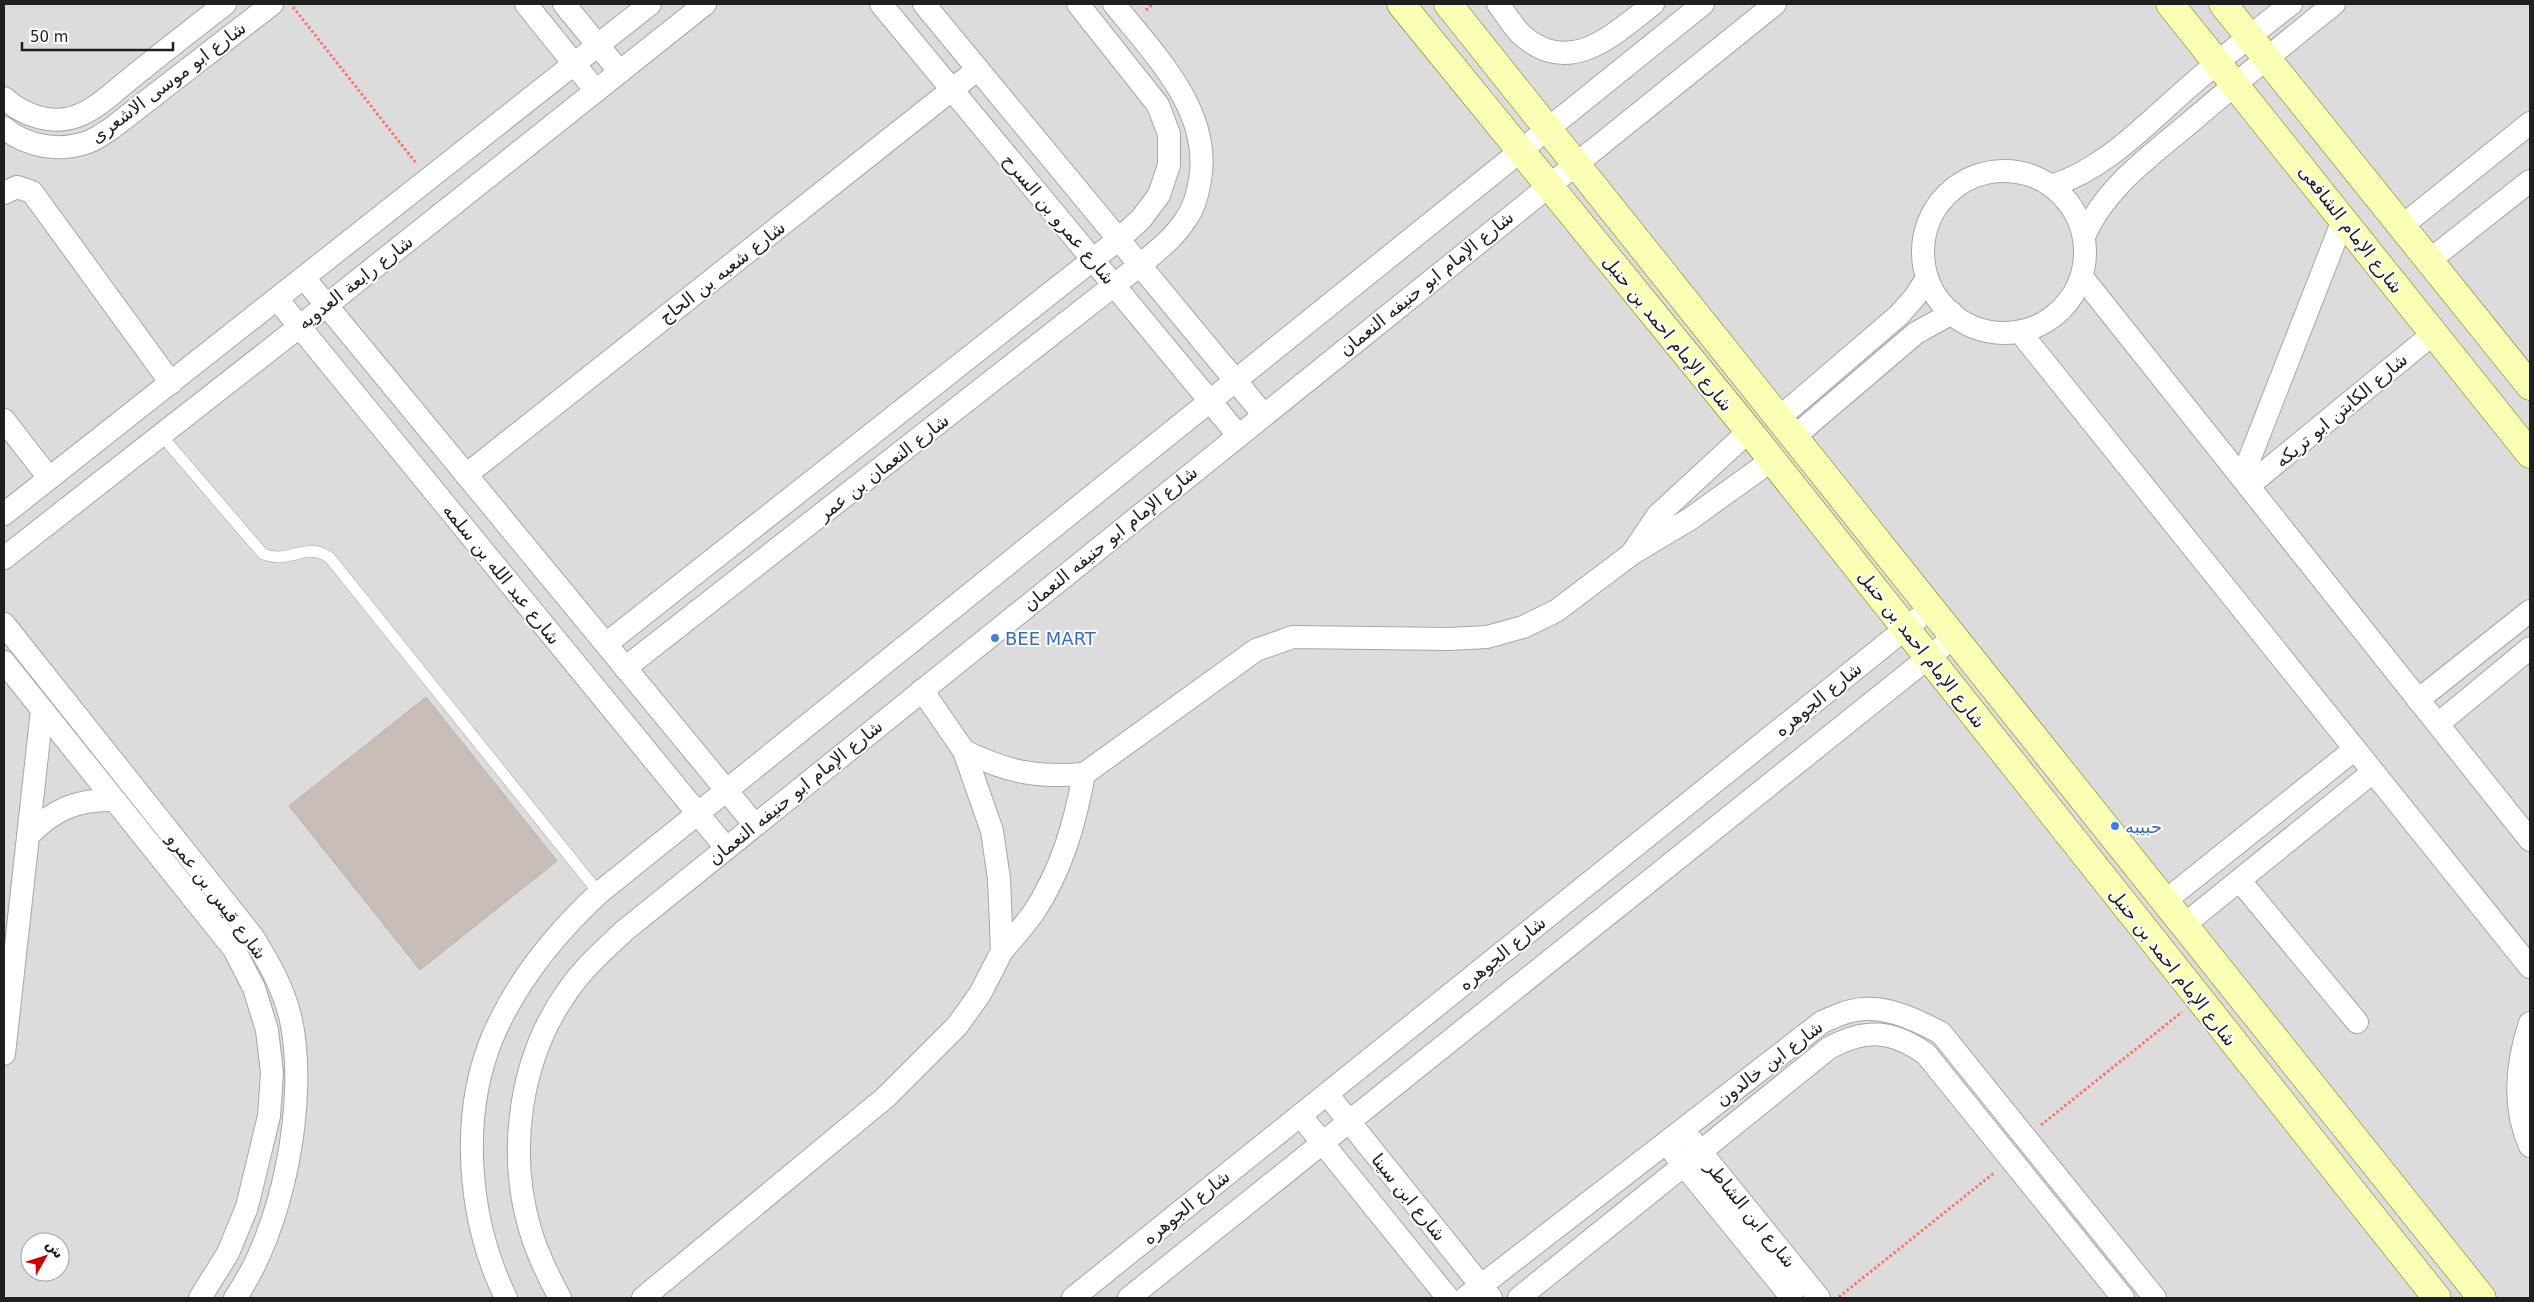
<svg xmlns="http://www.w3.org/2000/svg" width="2534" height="1302" font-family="'DejaVu Sans','Noto Sans Arabic',sans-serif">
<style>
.residential{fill:#dddcdc;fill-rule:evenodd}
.building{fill:#c9beb7;stroke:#c3b2a6}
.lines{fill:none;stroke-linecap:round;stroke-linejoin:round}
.lane-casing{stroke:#a6a6a6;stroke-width:12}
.street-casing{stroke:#a6a6a6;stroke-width:24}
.secondary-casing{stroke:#717c00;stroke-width:29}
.path{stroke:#ff7467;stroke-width:3;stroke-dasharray:2.5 2.5;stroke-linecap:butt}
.lane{stroke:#fff;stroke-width:11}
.street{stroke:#fff;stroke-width:22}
.secondary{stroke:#fbfeb5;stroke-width:28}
.shop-dot{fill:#3f7fe0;stroke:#fff;stroke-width:2}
.labels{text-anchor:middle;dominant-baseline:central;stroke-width:4;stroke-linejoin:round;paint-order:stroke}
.street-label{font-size:18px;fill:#1f1f1f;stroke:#fff}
.shop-label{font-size:18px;fill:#366cbe;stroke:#fff;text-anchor:start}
</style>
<rect width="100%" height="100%" fill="#f1ece5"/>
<!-- residential -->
<path class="residential" d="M4,4H2530V1298H4ZM30,1242H60V1272H30Z"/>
<!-- building -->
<polygon class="building" points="426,697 557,861 420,970 289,806"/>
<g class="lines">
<defs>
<path id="lane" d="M161,435L263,554C291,565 306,540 330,558L599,893"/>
<g id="street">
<polyline points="526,4 596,91"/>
<polyline points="564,4 620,72"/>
<polyline points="881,4 1238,435"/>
<polyline points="924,4 1263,414"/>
<path d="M1498,4C1506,14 1514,29 1524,37C1572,77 1615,33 1653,4"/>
<path d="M4,98C24,116 54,127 82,114C100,106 116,90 131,78C162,53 194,28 225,4"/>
<path d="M4,128C26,146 57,152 85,143C94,141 104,133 112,128L272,4"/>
<circle cx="2004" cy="252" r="81"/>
<path d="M2051,186C2106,169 2147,123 2190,86C2223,57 2256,31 2291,4"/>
<polyline points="4,193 17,187 32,192 171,383"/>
<polyline points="2402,226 2530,123"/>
<path d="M2084,236C2105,188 2148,158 2187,125C2235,84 2284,44 2334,4"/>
<polyline points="2430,260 2530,181"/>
<polyline points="2082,277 2530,840"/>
<polyline points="304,278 755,825"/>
<polyline points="277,299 726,848"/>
<polyline points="2020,332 2530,967"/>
<polyline points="1779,418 1899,315 1915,297 1927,278"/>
<polyline points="4,420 49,478"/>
<polyline points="1794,437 1916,333 1952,313"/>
<polyline points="466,475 978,69"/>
<polyline points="2242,478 2343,220"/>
<polyline points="2248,486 2434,333"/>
<polyline points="4,514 650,4"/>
<polyline points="1633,552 1658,515 1749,431"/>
<polyline points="4,558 327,305 705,4"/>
<path d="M4,624L253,937C269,963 284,989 291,1020C308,1101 283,1230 235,1298"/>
<polyline points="606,644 1119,239 1141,219 1159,195 1169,165 1169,134 1158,105 1078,4"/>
<polyline points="4,662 234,949 254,988 267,1030 272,1073 269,1116 247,1207 228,1253 200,1298"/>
<path d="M625,668L1140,265C1157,251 1174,238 1186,219C1194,208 1198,193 1200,180C1212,111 1154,54 1114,4"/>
<polyline points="2418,700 2530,611"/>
<polyline points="2438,724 2530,648"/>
<path d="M964,751C1007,772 1037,778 1084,774L1256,650L1293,637L1449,639L1487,637L1523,627L1556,611L1633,553L1690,519L1772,460"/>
<path d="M28,836C52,810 78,799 113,800"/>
<polyline points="2240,881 2357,1022"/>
<polyline points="2165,901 2355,749"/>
<polyline points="2184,925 2373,772"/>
<path d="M1002,951C1013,938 1025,925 1034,912C1062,869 1075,823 1084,774"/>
<path d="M2530,1023C2517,1062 2512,1106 2530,1146"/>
<polyline points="4,1054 42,710"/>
<polyline points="1327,1094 1491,1298"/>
<polyline points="1300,1115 1448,1298"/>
<polyline points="1692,1141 1819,1298"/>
<polyline points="1674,1153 1792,1298"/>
<path d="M506,1298C468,1220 459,1117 493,1036C517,980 555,934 599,893L1703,4"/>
<path d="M560,1298C548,1276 537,1253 530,1229C507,1151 520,1058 567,992C583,968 604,950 624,931L1775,4"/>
<polyline points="643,1298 886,1097 957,1026 980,994 1002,951 999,879 992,831 964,751 922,690"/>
<polyline points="1073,1298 1931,608"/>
<polyline points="1129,1298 1954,637"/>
<path d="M1465,1298L1822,1022C1832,1018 1841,1013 1851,1011C1882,1003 1915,1019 1941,1033L2155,1298"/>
<path d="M1519,1298L1829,1048C1866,1028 1892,1030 1926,1054L2123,1298"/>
</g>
<g id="secondary">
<polyline points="1401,4 1749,431 2437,1298"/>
<polyline points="1448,4 2482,1298"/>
<polyline points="2170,4 2530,454"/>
<polyline points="2223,4 2530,386"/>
</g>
</defs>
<!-- lane casing -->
<use href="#lane" class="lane-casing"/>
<!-- street casing -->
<use href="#street" class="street-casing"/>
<!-- secondary casing -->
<use href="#secondary" class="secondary-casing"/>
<!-- path -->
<g class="path">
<polyline points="293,7 416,163"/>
<polyline points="1146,10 1153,4"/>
<polyline points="2041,1125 2182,1012"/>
<polyline points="1839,1297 1994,1173"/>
</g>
<!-- lane -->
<use href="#lane" class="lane"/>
<!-- street -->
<use href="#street" class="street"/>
<!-- secondary -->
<use href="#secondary" class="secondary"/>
</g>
<!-- markers -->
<g class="shop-dot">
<circle cx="995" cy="638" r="5"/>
<circle cx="2115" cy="826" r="5"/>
</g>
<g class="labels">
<!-- street labels -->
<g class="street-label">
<text transform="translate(168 82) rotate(-37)">شارع ابو موسى الاشعرى</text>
<text transform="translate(1059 219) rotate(50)">شارع عمرو بن السرح</text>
<text transform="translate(2351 229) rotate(52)">شارع الإمام الشافعى</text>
<text transform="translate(722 272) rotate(-38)">شارع شعبه بن الحاج</text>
<text transform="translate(355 282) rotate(-38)">شارع رابعة العدويه</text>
<text transform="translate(1426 283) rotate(-39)">شارع الإمام ابو حنيفه النعمان</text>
<text transform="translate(1668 333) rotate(51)">شارع الإمام احمد بن حنبل</text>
<text transform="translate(2341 410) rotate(-40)">شارع الكابتن ابو تريكه</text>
<text transform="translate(883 467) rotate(-38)">شارع النعمان بن عمر</text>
<text transform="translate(1110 538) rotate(-39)">شارع الإمام ابو حنيفه النعمان</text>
<text transform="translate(502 574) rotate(51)">شارع عبد الله بن سلمه</text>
<text transform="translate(1922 649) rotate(52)">شارع الإمام احمد بن حنبل</text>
<text transform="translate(1818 699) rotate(-39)">شارع الجوهره</text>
<text transform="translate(795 792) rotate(-39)">شارع الإمام ابو حنيفه النعمان</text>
<text transform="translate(217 896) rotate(53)">شارع قيس بن عمرو</text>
<text transform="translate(1502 953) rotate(-39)">شارع الجوهره</text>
<text transform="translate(2173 967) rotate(52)">شارع الإمام احمد بن حنبل</text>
<text transform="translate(1769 1063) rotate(-37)">شارع ابن خالدون</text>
<text transform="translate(1409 1197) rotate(51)">شارع ابن سينا</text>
<text transform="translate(1186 1207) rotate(-39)">شارع الجوهره</text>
<text transform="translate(1751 1214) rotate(51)">شارع ابن الشاطر</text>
</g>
<!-- shop labels -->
<g class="shop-label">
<text x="1005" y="638">BEE MART</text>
<text x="2125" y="826">حبيبه</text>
</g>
</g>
<!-- border -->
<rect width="2534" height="1302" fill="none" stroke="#1f1f1f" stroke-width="10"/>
<!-- north arrow -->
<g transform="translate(45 1257) rotate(51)"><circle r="24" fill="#ffffff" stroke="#a5a5a5"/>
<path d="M0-4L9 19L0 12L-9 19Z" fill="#ce0004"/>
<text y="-8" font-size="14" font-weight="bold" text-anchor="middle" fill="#1f1f1f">ش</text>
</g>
<!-- scale -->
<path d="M22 42v8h151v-8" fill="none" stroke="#1f1f1f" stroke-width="2.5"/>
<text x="30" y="42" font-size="15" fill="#1f1f1f" stroke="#ffffff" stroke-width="4" paint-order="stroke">50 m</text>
</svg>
